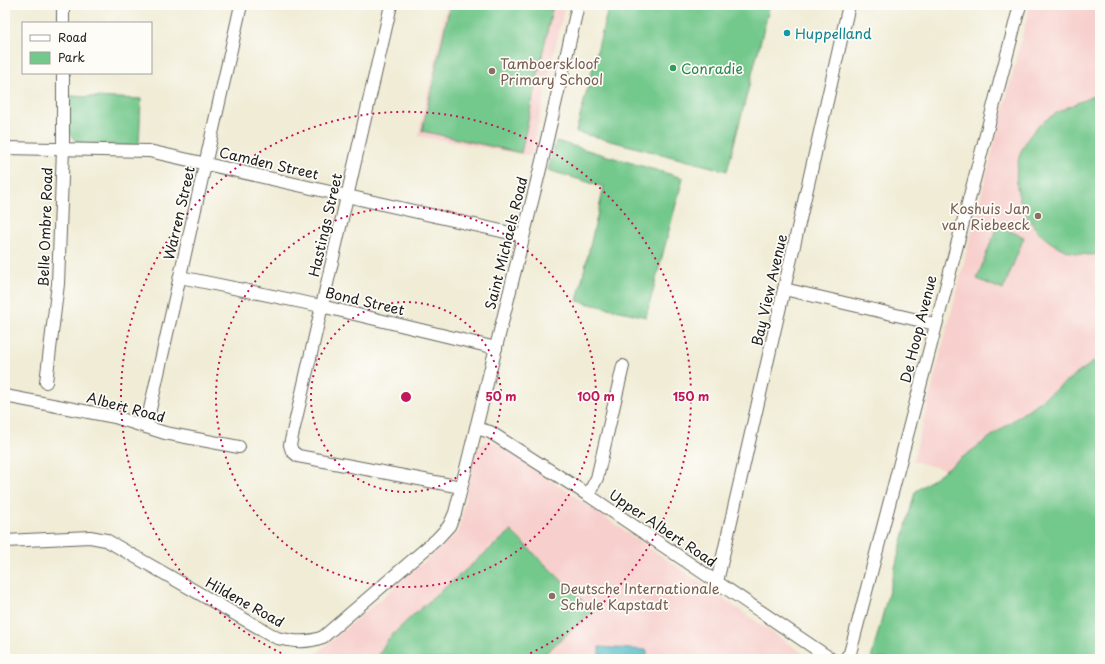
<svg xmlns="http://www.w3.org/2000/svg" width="1105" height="664" font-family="'Playpen Sans',sans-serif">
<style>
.built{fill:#f7d0cd}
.green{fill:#73c88c;stroke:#487254}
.water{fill:#4cbac5;stroke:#346b70}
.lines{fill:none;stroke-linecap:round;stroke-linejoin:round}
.minor-casing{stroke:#66655d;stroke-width:14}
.minor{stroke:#fff;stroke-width:12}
.ring{fill:none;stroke:#c2185b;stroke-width:2;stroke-dasharray:2 4}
.culture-dot{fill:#0f9aa8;stroke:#fdfcf7;stroke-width:1.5}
.leisure-dot{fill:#2e9e5b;stroke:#fdfcf7;stroke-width:1.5}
.education-dot{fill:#8d6e63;stroke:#fdfcf7;stroke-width:1.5}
.labels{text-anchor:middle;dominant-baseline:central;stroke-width:3.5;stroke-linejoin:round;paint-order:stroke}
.culture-label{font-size:14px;fill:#0d838f;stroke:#fdfcf7;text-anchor:start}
.education-label{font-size:14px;fill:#785e54;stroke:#fdfcf7;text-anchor:start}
.leisure-label{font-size:14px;fill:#27864d;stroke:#fdfcf7;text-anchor:start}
.street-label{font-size:14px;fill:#1c1c1c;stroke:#fdfcf7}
.centre{fill:#c2185b;stroke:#fdfcf7;stroke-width:2}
.ring-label{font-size:12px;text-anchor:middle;font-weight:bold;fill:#c2185b;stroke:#fdfcf7;stroke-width:3.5;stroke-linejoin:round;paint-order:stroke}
</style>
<rect width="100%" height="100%" fill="#fdfcf7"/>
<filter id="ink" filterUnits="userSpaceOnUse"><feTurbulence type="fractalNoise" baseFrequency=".025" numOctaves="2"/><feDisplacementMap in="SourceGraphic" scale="8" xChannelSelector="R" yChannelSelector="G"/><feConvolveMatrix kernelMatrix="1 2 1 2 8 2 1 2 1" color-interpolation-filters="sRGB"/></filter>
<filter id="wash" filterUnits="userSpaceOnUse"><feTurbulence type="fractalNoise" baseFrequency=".012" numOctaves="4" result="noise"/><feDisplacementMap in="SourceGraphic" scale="16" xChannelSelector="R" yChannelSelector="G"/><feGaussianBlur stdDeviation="0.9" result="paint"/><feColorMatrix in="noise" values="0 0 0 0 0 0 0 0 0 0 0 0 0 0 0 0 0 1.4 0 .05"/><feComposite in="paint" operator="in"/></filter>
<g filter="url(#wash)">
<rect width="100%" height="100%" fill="#f0ecd6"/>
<!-- built -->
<g class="built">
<polygon points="447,5 565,5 531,156 418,136"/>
<polygon points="1030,5 1100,5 1100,357 946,470 913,461"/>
<polygon points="488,441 500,445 811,659 310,659 458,533 476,451 483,443"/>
</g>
<!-- green -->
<g class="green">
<polygon points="450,5 553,5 521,153 422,131"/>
<polygon points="609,5 770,5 727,171 576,132"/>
<path d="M1100,93V254C1040,263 995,191 1027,140C1043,114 1074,105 1100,93Z"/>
<path d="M69,96L141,99L139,147L78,143C64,132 68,113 69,96Z"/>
<polygon points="556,141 683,178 646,317 577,301 604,187 548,170"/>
<polygon points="997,226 1024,237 1003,290 977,279"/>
<polygon points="1100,357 1100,656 1098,659 871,659 915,492"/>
<polygon points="511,531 593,611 539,659 376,659 388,639 412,616"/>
</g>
<!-- water -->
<polygon class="water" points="599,647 647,650 647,659 599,659"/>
</g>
<g filter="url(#ink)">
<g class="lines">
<defs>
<g id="minor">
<polyline points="391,5 290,445 292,451 298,456 461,487"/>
<polyline points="63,23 63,5"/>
<polyline points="5,148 149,151 523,236"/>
<polyline points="180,277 321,306 496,348"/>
<polyline points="784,289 935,324"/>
<polyline points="46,382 58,284 63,149 63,73"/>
<polyline points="5,396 115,417 165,433 239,447"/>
<polyline points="146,427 241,5"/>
<polyline points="476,428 490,432 588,495 831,659"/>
<polyline points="588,495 597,478 623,366"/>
<path d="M5,541L90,537L106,540L277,638C295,642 307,643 323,637L437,539L449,526L455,513L542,161L578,5"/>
<polyline points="717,582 849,5"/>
<path d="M845,659L850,653C908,437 962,221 1020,5"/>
</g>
</defs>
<!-- minor casing -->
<use href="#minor" class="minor-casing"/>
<!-- minor -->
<use href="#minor" class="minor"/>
</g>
</g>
<!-- distance rings -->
<g class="ring">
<circle cx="406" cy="397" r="95"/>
<circle cx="406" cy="397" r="190"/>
<path d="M292 658A285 285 0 1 1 520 658"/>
</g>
<!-- markers -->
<circle class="culture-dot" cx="787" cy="33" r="4"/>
<circle class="leisure-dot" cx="673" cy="68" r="4"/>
<g class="education-dot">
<circle cx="492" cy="71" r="4"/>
<circle cx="1038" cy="216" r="4"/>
<circle cx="552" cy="596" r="4"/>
</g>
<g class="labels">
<!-- culture labels -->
<g class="culture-label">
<text x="795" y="33">Huppelland</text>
</g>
<!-- education labels -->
<g class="education-label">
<text x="500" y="63">Tamboerskloof<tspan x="500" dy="16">Primary School</tspan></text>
<text x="1030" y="208" text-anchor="end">Koshuis Jan<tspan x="1030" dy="16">van Riebeeck</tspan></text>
<text x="560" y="588">Deutsche Internationale<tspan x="560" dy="16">Schule Kapstadt</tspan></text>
</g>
<!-- leisure labels -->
<g class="leisure-label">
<text x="681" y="68">Conradie</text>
</g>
<!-- street labels -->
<g class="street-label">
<text transform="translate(269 163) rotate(13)">Camden Street</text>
<text transform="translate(179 213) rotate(-77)">Warren Street</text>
<text transform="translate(325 225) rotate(-77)">Hastings Street</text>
<text transform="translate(45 227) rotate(-88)">Belle Ombre Road</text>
<text transform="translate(506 243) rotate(-76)">Saint Michaels Road</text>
<text transform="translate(769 290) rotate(-77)">Bay View Avenue</text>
<text transform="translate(365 301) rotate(13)">Bond Street</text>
<text transform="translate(918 329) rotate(-76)">De Hoop Avenue</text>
<text transform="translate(126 407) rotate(15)">Albert Road</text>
<text transform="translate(663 528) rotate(34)">Upper Albert Road</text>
<text transform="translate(245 602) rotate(29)">Hildene Road</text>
</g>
</g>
<circle cx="406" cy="397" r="6" class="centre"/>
<g class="ring-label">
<text x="501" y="401">50 m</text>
<text x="596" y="401">100 m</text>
<text x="691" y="401">150 m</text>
</g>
<!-- margin -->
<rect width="1105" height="664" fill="none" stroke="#fdfcf7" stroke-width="20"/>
<!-- legend -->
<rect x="22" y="22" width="130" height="52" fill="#fdfcf7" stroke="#a3a29f"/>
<rect x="30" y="35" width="20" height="6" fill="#ffffff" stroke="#a3a29f"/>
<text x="58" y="42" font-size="12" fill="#1c1c1c">Road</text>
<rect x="30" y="52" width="20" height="12" fill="#73c88c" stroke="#a3a29f"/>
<text x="58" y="62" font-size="12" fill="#1c1c1c">Park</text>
</svg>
